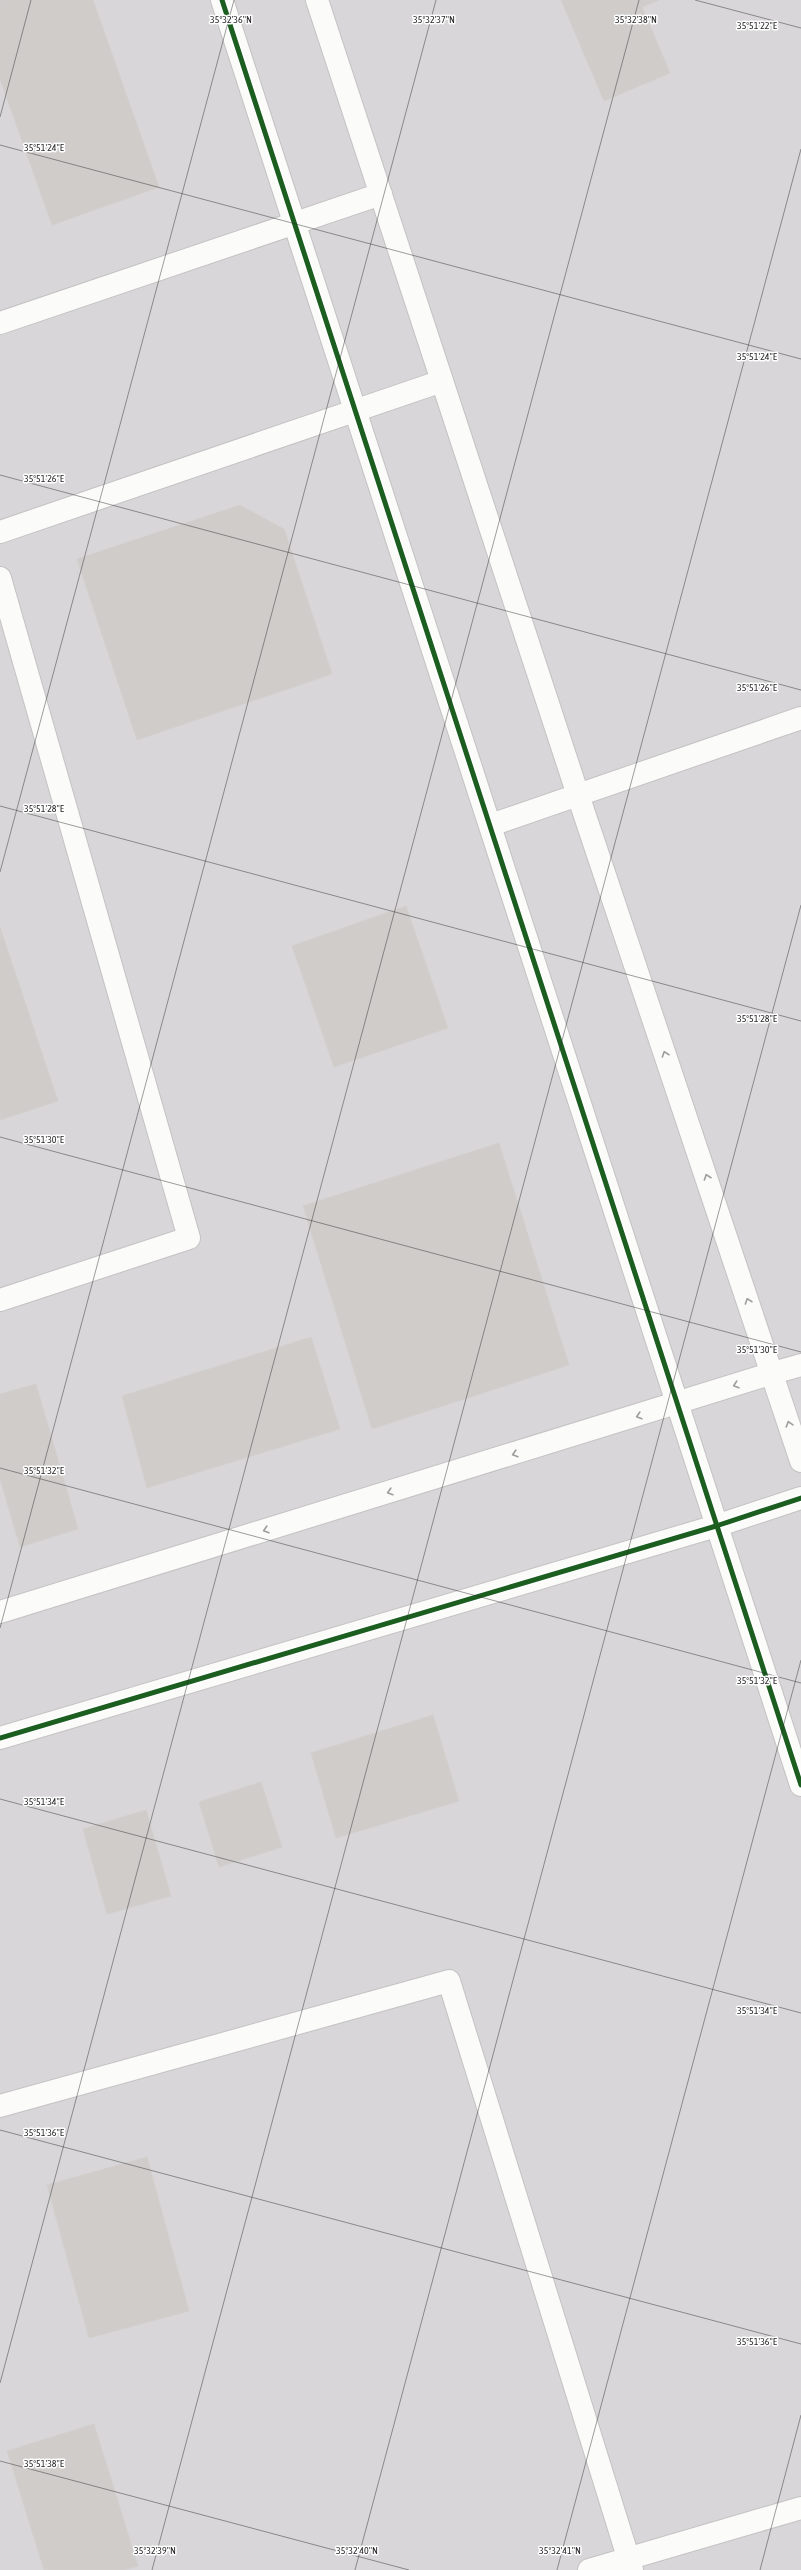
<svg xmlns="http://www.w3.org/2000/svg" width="801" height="2570" font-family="'Asap Condensed',sans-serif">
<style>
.industrial{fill:#d8d6d8}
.building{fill:#cfccca;stroke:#d2d0cd}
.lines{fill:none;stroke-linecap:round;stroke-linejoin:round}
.lane-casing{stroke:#c4c2c3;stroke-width:24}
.street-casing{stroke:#c4c2c3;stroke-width:24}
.secondary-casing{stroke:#c4c2c3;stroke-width:24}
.lane{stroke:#fbfbfa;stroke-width:22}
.street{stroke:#fbfbfa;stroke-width:22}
.secondary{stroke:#fbfbfa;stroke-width:22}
.cycleway-casing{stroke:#fff;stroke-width:8}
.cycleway{stroke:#1b5e20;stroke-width:5}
.oneway{stroke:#9d9d9c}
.ticks{fill:none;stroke:#2a2a2a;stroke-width:1;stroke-opacity:0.45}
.ticks-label{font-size:10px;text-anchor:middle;fill:#2a2a2a;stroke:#fff;stroke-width:3;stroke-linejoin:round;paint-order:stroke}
</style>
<rect width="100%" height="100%" fill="#e7e4e1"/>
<!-- industrial -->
<rect class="industrial" x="0" y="0" width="801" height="2570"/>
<!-- building -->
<g class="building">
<polygon points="0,0 93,0 159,187 52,225 0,79"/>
<polygon points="561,0 659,0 642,7 670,73 604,101"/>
<polygon points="240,505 284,529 332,674 137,740 77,559"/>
<polygon points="406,906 448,1028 334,1067 292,946"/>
<polygon points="0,927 58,1101 0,1120"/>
<polygon points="499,1143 569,1365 372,1429 303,1206"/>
<polygon points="311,1337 340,1429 147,1488 122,1396"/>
<polygon points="36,1384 78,1529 20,1547 0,1479 0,1394"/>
<polygon points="433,1715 459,1801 336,1838 311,1753"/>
<polygon points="261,1782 282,1847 219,1867 199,1802"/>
<polygon points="146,1810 171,1896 107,1914 83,1829"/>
<polygon points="147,2157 189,2311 89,2338 47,2185"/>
<polygon points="94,2424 138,2566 124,2570 44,2570 7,2451"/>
</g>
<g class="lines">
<defs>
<g id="lane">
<polyline points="0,323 381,194"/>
<polyline points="0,532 442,381"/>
<polyline points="0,578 189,1238 0,1300"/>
<polyline points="491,825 801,718"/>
<polyline points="773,1373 801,1365"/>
<polyline points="0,2106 449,1981 632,2570"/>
<polyline points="589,2570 801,2508"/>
</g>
<g id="street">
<polyline points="0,1612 773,1373"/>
<polyline points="0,1738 716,1526 801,1498"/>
</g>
<g id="secondary">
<polyline points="222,0 801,1785"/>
<polyline points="317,0 578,795 801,1461"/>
</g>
</defs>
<!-- lane casing -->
<use href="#lane" class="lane-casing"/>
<!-- street casing -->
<use href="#street" class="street-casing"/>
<!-- secondary casing -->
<use href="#secondary" class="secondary-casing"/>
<!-- lane -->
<use href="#lane" class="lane"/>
<!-- street -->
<use href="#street" class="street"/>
<!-- secondary -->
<use href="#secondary" class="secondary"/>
<defs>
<g id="cycleway">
<polyline points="222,0 801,1785"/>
<polyline points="0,1738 716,1526 801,1498"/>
</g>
</defs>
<!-- cycleway casing -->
<use href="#cycleway" class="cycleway-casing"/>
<!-- cycleway -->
<use href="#cycleway" class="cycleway"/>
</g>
<!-- one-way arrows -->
<defs><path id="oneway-chevron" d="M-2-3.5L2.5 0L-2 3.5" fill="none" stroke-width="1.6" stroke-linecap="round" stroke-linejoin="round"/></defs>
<g class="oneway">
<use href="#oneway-chevron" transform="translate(665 1054) rotate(-109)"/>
<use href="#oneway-chevron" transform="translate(707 1177) rotate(-109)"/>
<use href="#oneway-chevron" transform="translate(748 1301) rotate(-109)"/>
<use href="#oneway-chevron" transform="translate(736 1385) rotate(162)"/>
<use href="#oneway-chevron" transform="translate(639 1416) rotate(163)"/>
<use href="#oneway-chevron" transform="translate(789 1424) rotate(-107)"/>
<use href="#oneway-chevron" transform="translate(515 1454) rotate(163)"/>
<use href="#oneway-chevron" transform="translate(390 1492) rotate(163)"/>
<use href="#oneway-chevron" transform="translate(266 1530) rotate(163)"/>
</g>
<!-- ticks -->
<path class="ticks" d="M695,0L801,28M0,117L31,0M0,145L801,359M0,475L801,690M0,806L801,1021M0,872L234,0M0,1137L801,1352M0,1468L801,1683M0,1628L436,0M0,1799L801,2013M0,2130L801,2344M0,2383L639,0M0,2461L409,2570M152,2570L801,149M355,2570L801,905M557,2570L801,1660M760,2570L801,2415"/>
<g class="ticks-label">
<text x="231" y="23">35°32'36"N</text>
<text x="434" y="23">35°32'37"N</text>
<text x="636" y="23">35°32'38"N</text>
<text x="757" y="29">35°51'22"E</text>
<text x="44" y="151">35°51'24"E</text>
<text x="757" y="360">35°51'24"E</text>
<text x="44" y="482">35°51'26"E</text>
<text x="757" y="691">35°51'26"E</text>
<text x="44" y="812">35°51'28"E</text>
<text x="757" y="1022">35°51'28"E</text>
<text x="44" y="1143">35°51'30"E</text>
<text x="757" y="1353">35°51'30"E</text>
<text x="44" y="1474">35°51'32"E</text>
<text x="757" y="1684">35°51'32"E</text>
<text x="44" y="1805">35°51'34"E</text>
<text x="757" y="2014">35°51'34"E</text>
<text x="44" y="2136">35°51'36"E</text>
<text x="757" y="2345">35°51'36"E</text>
<text x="44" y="2467">35°51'38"E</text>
<text x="155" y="2554">35°32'39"N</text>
<text x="357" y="2554">35°32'40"N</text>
<text x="560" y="2554">35°32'41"N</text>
</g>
</svg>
